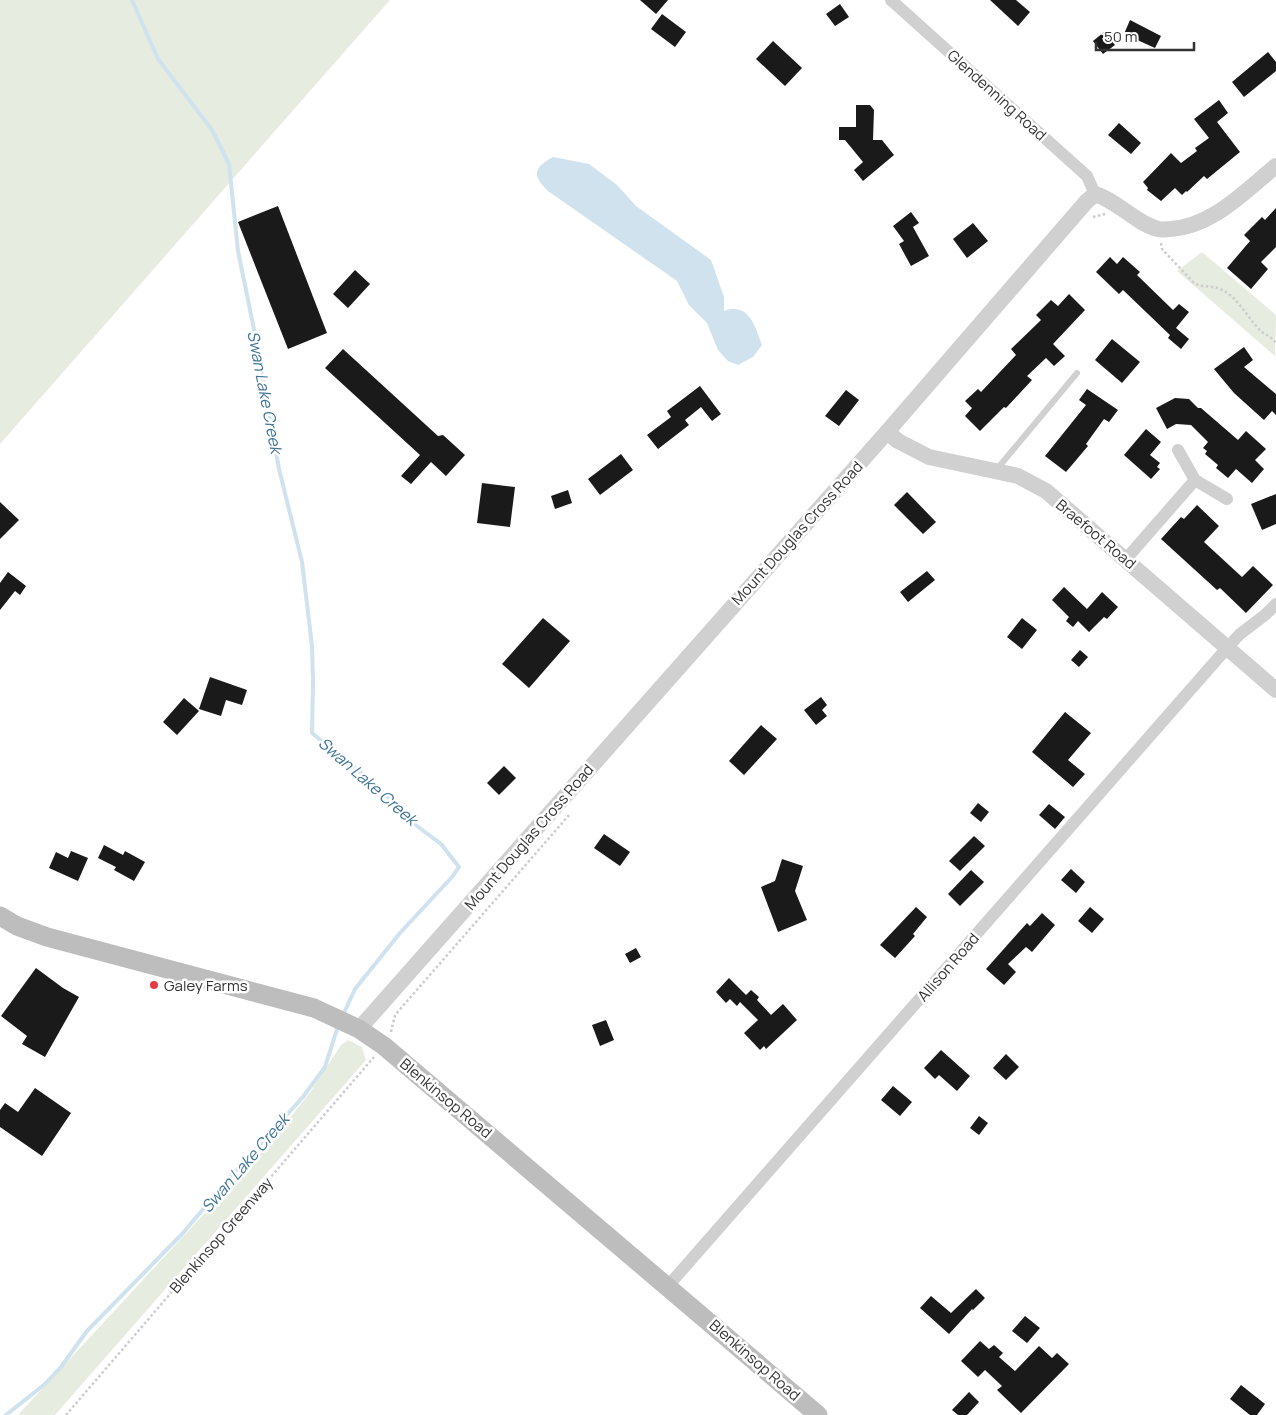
<svg xmlns="http://www.w3.org/2000/svg" width="1276" height="1415" font-family="Manrope,sans-serif">
<style>
.green{fill:#e6ecdf}
.water{fill:#cfe2ee}
.lines{fill:none;stroke-linecap:round;stroke-linejoin:round}
.stream{stroke:#cfe2ee;stroke-width:4}
.building{fill:#1a1a1a}
.path{stroke:#cdcdcd;stroke-width:2.5;stroke-dasharray:2.5 2.5;stroke-linecap:butt}
.service{stroke:#d0d0d0;stroke-width:6}
.minor{stroke:#d0d0d0;stroke-width:12}
.tertiary{stroke:#d0d0d0;stroke-width:16}
.secondary{stroke:#bdbdbd;stroke-width:19}
.poi-dot{fill:#e63946;stroke:#fff;stroke-width:2}
.labels{text-anchor:middle;dominant-baseline:central;stroke-width:5;stroke-linejoin:round;paint-order:stroke}
.street-label{font-size:15px;fill:#333;stroke:#fff}
.poi-label{font-size:15px;fill:#333;stroke:#fff;text-anchor:start}
.water-label{font-size:16px;font-style:italic;fill:#3f7597;stroke:#fff}
</style>
<rect width="100%" height="100%" fill="#fff"/>
<!-- green -->
<g class="green">
<polygon points="0,0 390,0 0,444"/>
<polygon points="1202,252 1276,315 1275,356 1177,271"/>
<polygon points="348,1040 362,1047 366,1060 55,1415 18,1415 216,1201 290,1118 311,1091 341,1045"/>
</g>
<!-- water -->
<path class="water" d="M553,157L589,164L617,185L636,206L711,260L724,297V311C727,310 732,308 735,309C752,310 757,332 762,345L753,357L738,365L728,361L718,350L707,323L689,305L677,281L548,191C532,176 533,168 553,157Z"/>
<g class="lines">
<!-- stream -->
<g class="stream">
<polyline points="132,0 158,59 212,130 229,164 238,251 258,349 279,469 302,562 312,646 313,682 312,733 372,782 417,826 441,844 459,867 452,877 400,933 355,989 343,1015"/>
<polyline points="6,1415 45,1384 61,1367 87,1331 183,1233 225,1183 303,1097 325,1067 338,1026"/>
</g>
</g>
<!-- building -->
<g class="building">
<polygon points="640,0 668,0 656,14"/>
<polygon points="990,0 1016,0 1030,12 1018,26"/>
<polygon points="840,4 849,17 835,26 826,14"/>
<polygon points="662,14 686,32 675,47 651,29"/>
<polygon points="1130,20 1161,36 1155,48 1124,34"/>
<polygon points="1104,32 1115,45 1103,54 1093,41"/>
<polygon points="773,41 802,68 785,86 756,59"/>
<polygon points="1268,52 1276,62 1276,71 1244,97 1232,82"/>
<polygon points="1219,100 1228,113 1217,122 1240,152 1207,179 1204,176 1187,192 1186,191 1182,195 1175,188 1161,201 1147,190 1148,188 1143,182 1171,153 1181,163 1197,151 1195,148 1209,138 1194,119"/>
<polygon points="856,105 870,105 874,110 873,140 882,140 894,155 863,181 854,170 863,162 845,140 839,140 839,127 856,127"/>
<polygon points="1119,123 1141,143 1131,154 1108,135"/>
<polygon points="278,206 327,333 288,349 238,222"/>
<polygon points="1276,208 1276,247 1261,262 1268,269 1251,289 1227,268 1250,241 1244,235 1262,217 1265,220"/>
<polygon points="911,212 919,223 913,227 929,256 911,266 899,244 904,241 893,226"/>
<polygon points="973,223 988,241 967,258 953,239"/>
<polygon points="1110,257 1117,264 1123,257 1140,272 1137,275 1173,310 1179,304 1189,312 1176,328 1189,339 1181,349 1168,338 1170,335 1123,290 1119,294 1096,272"/>
<polygon points="355,270 370,284 348,308 333,294"/>
<polygon points="1069,294 1085,310 1053,344 1065,356 1054,366 1046,358 1027,376 1032,380 1006,408 1004,407 980,431 965,416 972,408 965,401 978,389 981,392 1016,355 1011,349 1041,320 1036,315 1051,300 1058,306"/>
<polygon points="1112,339 1140,362 1122,383 1095,360"/>
<polygon points="1244,347 1253,360 1244,367 1276,394 1276,415 1272,411 1264,420 1234,393 1214,369"/>
<polygon points="343,349 438,436 443,435 465,455 446,476 431,462 411,484 401,476 420,455 325,368"/>
<polygon points="700,386 721,414 712,421 701,407 685,420 689,425 658,449 647,435 671,417 667,411"/>
<polygon points="1087,389 1118,410 1109,422 1104,419 1086,444 1088,446 1066,472 1045,456 1086,405 1079,400"/>
<polygon points="846,390 859,400 839,426 825,416"/>
<polygon points="1175,398 1189,399 1198,408 1201,408 1238,440 1246,431 1266,449 1255,460 1264,469 1252,483 1236,469 1228,478 1216,468 1218,465 1205,454 1207,451 1203,448 1208,442 1191,425 1176,424 1167,429 1156,408"/>
<polygon points="1146,429 1161,442 1150,455 1160,463 1157,467 1160,469 1151,479 1124,455"/>
<polygon points="621,454 633,470 600,495 588,479"/>
<polygon points="482,483 515,487 510,527 477,523"/>
<polygon points="568,490 572,503 555,509 551,496"/>
<polygon points="907,492 936,522 923,534 894,505"/>
<polygon points="1276,494 1276,524 1262,530 1251,504"/>
<polygon points="0,502 19,520 0,539"/>
<polygon points="1197,505 1219,526 1204,542 1242,577 1253,566 1273,585 1246,613 1220,588 1217,590 1161,539 1181,517 1184,519"/>
<polygon points="927,571 935,580 908,602 900,592"/>
<polygon points="8,572 26,586 20,595 15,591 0,610 0,583"/>
<polygon points="1064,587 1087,609 1102,592 1118,607 1107,619 1104,617 1089,632 1078,621 1073,627 1066,621 1069,617 1052,600"/>
<polygon points="543,618 570,641 529,688 502,664"/>
<polygon points="1022,618 1037,630 1022,649 1007,637"/>
<polygon points="1080,650 1088,657 1079,667 1071,660"/>
<polygon points="210,677 247,690 242,705 226,700 221,716 199,709"/>
<polygon points="821,697 827,705 822,710 827,716 816,725 804,710"/>
<polygon points="184,698 199,711 177,735 163,722"/>
<polygon points="1065,712 1091,733 1068,760 1085,774 1073,787 1032,752"/>
<polygon points="761,725 777,739 744,775 729,761"/>
<polygon points="504,766 516,778 499,795 487,783"/>
<polygon points="978,803 989,812 981,822 970,813"/>
<polygon points="1049,804 1065,817 1055,829 1039,815"/>
<polygon points="604,834 630,852 620,866 594,848"/>
<polygon points="974,836 985,846 960,871 949,861"/>
<polygon points="104,845 123,855 125,851 145,862 134,881 114,870 116,867 98,858"/>
<polygon points="71,851 88,858 78,881 49,868 56,852 68,858"/>
<polygon points="782,859 803,866 795,891 807,920 778,932 761,887 775,881"/>
<polygon points="1071,869 1085,882 1076,893 1061,880"/>
<polygon points="971,870 984,882 960,906 948,894"/>
<polygon points="916,907 927,917 913,934 915,936 895,958 880,945"/>
<polygon points="1090,907 1104,919 1092,933 1078,921"/>
<polygon points="1042,913 1055,925 1032,952 1026,947 1008,964 1016,972 1004,985 986,969 1027,923 1030,926"/>
<polygon points="636,948 641,957 630,963 625,954"/>
<polygon points="36,968 63,988 79,997 45,1057 22,1044 27,1036 1,1016"/>
<polygon points="729,978 746,995 751,990 759,997 757,1000 771,1015 783,1004 797,1020 766,1049 764,1046 760,1050 744,1033 758,1020 740,1002 737,1006 730,999 726,1003 716,992"/>
<polygon points="606,1020 614,1040 600,1046 592,1025"/>
<polygon points="941,1050 970,1076 957,1091 939,1075 935,1079 924,1068"/>
<polygon points="1006,1054 1019,1067 1006,1080 993,1068"/>
<polygon points="893,1086 912,1102 900,1116 881,1100"/>
<polygon points="35,1088 71,1113 42,1156 0,1127 0,1110 5,1103 18,1112"/>
<polygon points="979,1116 988,1123 979,1135 970,1128"/>
<polygon points="976,1289 985,1298 973,1310 972,1309 949,1334 920,1308 931,1296 951,1313"/>
<polygon points="1025,1316 1040,1328 1027,1343 1012,1331"/>
<polygon points="980,1341 989,1349 994,1345 1003,1353 999,1357 1015,1371 1039,1346 1052,1358 1057,1353 1069,1364 1021,1413 997,1390 1002,1386 985,1370 978,1377 961,1361"/>
<polygon points="1241,1385 1265,1404 1257,1415 1250,1415 1230,1399"/>
<polygon points="969,1392 979,1402 967,1415 958,1415 952,1410"/>
</g>
<g class="lines">
<!-- path -->
<g class="path">
<polyline points="1093,217 1105,214"/>
<path d="M1161,243L1162,249L1194,283C1203,288 1212,285 1220,289C1238,296 1247,318 1261,331C1266,335 1272,337 1276,343"/>
<polyline points="391,1032 395,1015 570,814"/>
<polyline points="66,1415 374,1057"/>
</g>
<!-- service -->
<polyline class="service" points="997,469 1077,373"/>
<!-- minor -->
<g class="minor">
<polyline points="891,0 1087,176 1095,194"/>
<polyline points="1178,450 1195,480 1227,499"/>
<polyline points="1126,559 1195,480"/>
<polyline points="668,1286 1227,648 1240,634 1265,615 1276,604"/>
</g>
<!-- tertiary -->
<g class="tertiary">
<polyline points="887,432 898,441 929,457 1018,476 1046,491 1276,690"/>
<path d="M359,1029L887,432L1086,202L1095,194C1118,201 1135,223 1158,229C1162,230 1166,229 1170,229C1212,227 1245,191 1276,166"/>
</g>
<!-- secondary -->
<polyline class="secondary" points="0,916 17,926 47,937 314,1008 359,1029 384,1046 818,1415"/>
</g>
<!-- markers -->
<circle class="poi-dot" cx="154" cy="985" r="5"/>
<g class="labels">
<!-- street labels -->
<g class="street-label">
<text transform="translate(997 95) rotate(42)">Glendenning Road</text>
<text transform="translate(797 533) rotate(-48)">Mount Douglas Cross Road</text>
<text transform="translate(1096 534) rotate(40)">Braefoot Road</text>
<text transform="translate(529 837) rotate(-49)">Mount Douglas Cross Road</text>
<text transform="translate(948 967) rotate(-49)">Allison Road</text>
<text transform="translate(446 1098) rotate(40)">Blenkinsop Road</text>
<text transform="translate(221 1235) rotate(-49)">Blenkinsop Greenway</text>
<text transform="translate(755 1360) rotate(41)">Blenkinsop Road</text>
</g>
<!-- poi labels -->
<g class="poi-label">
<text x="164" y="985">Galey Farms</text>
</g>
<!-- water labels -->
<g class="water-label">
<text transform="translate(265 392) rotate(79)">Swan Lake Creek</text>
<text transform="translate(368 781) rotate(41)">Swan Lake Creek</text>
<text transform="translate(245 1163) rotate(-49)">Swan Lake Creek</text>
</g>
</g>
<!-- scale -->
<path d="M1096 42v8h98v-8" fill="none" stroke="#333333" stroke-width="2.5"/>
<text x="1104" y="42" font-size="15" fill="#333333" stroke="#ffffff" stroke-width="4" paint-order="stroke">50 m</text>
</svg>
